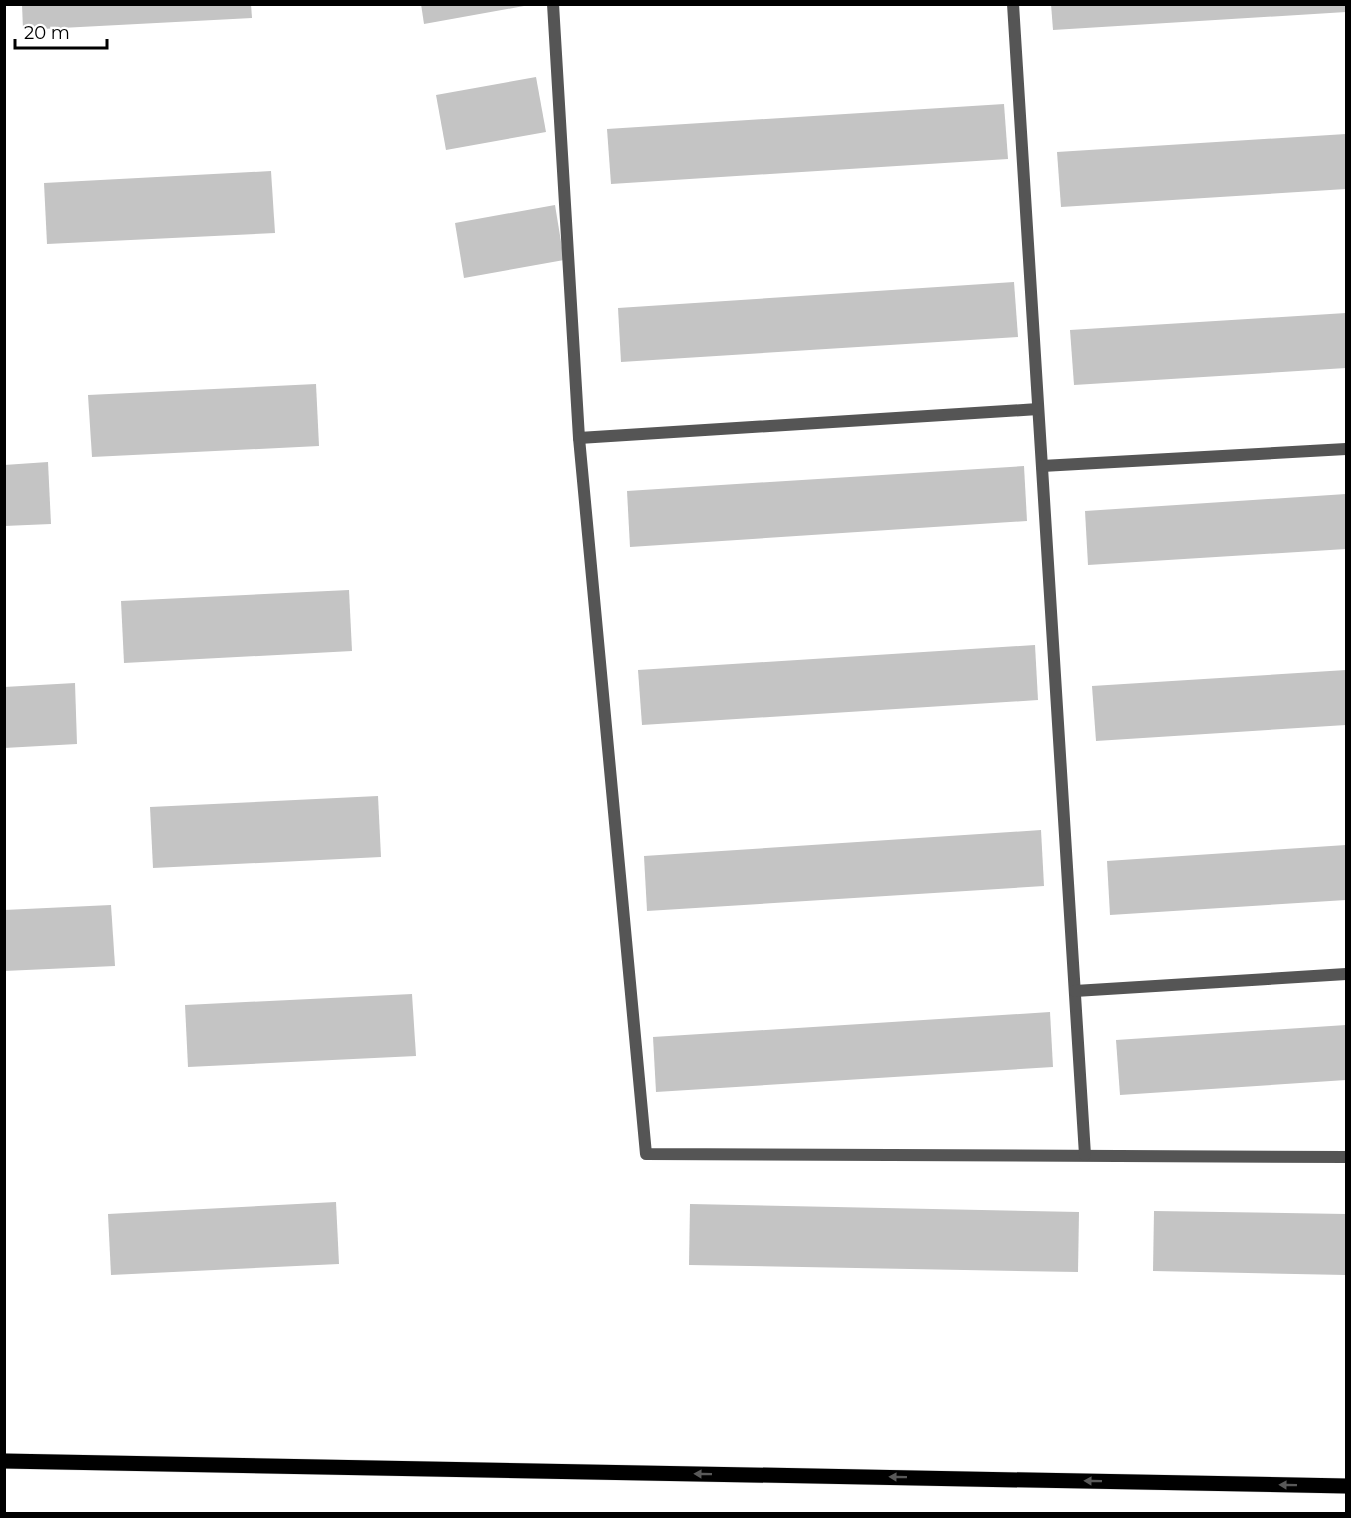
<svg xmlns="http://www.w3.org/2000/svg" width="1351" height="1518" font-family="Montserrat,sans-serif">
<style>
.building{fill:#c4c4c4}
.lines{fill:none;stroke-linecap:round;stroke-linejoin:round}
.primary-casing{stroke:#dbdbdb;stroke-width:16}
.lane{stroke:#555;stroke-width:12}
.primary{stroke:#000;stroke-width:15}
.oneway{fill:#595959}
</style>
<rect width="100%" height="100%" fill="#fff"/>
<!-- building -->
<g class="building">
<polygon points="22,4 251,4 252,18 23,30"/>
<polygon points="421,4 524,4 524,6 424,24"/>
<polygon points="1051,4 1346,4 1346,12 1053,30"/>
<polygon points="536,77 546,132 446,150 436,95"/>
<polygon points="1004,104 1008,159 611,184 607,129"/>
<polygon points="1346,134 1346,189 1061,207 1057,152"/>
<polygon points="271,171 275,233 47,244 44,183"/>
<polygon points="555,205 564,260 464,278 455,223"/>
<polygon points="1014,282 1018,337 621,362 618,308"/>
<polygon points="1346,313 1346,368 1074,385 1070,330"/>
<polygon points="316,384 319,446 92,457 88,395"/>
<polygon points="48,462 51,524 4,526 4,465"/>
<polygon points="1024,466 1027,521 630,547 627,491"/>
<polygon points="1346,494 1346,549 1088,565 1085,511"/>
<polygon points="349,590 352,651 124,663 121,601"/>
<polygon points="1035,645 1038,700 642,725 638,670"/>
<polygon points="1346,670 1346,725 1096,741 1092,686"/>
<polygon points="75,683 77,744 4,748 4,687"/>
<polygon points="378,796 381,857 153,868 150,807"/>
<polygon points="1041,830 1044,886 647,911 644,856"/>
<polygon points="1346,845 1346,900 1110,915 1107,861"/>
<polygon points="111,905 115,966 4,971 4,910"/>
<polygon points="412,994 416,1056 188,1067 185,1005"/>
<polygon points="1050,1012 1053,1067 656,1092 653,1037"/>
<polygon points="1346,1025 1346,1080 1120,1095 1116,1040"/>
<polygon points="336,1202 339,1264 111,1275 108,1214"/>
<polygon points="690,1204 1079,1212 1078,1272 689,1265"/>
<polygon points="1154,1211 1346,1214 1346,1275 1153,1271"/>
</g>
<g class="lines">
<defs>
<polyline id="primary" points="4,1461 1346,1486"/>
</defs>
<!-- primary casing -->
<use href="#primary" class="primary-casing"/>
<!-- lane -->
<g class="lane">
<polyline points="553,4 579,438 646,1154 1346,1157"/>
<polyline points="1013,4 1085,1155"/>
<polyline points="579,438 1038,409"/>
<polyline points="1042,466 1346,449"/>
<polyline points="1075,991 1346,974"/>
</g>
<!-- primary -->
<use href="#primary" class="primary"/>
</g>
<!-- one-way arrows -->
<defs><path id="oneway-solid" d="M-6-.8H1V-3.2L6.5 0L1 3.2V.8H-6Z" transform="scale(1.5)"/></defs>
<g class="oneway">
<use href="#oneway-solid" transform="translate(703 1474) rotate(-179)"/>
<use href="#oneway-solid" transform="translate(898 1477) rotate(-179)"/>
<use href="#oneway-solid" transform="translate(1093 1481) rotate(-179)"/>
<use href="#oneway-solid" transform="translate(1288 1485) rotate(-179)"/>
</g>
<!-- border -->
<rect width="1351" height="1518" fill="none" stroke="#000000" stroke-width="12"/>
<!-- scale -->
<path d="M15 39v9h92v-9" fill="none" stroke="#000000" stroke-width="3"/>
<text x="24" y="39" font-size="18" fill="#000000" stroke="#ffffff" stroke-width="4.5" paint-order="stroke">20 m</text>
</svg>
